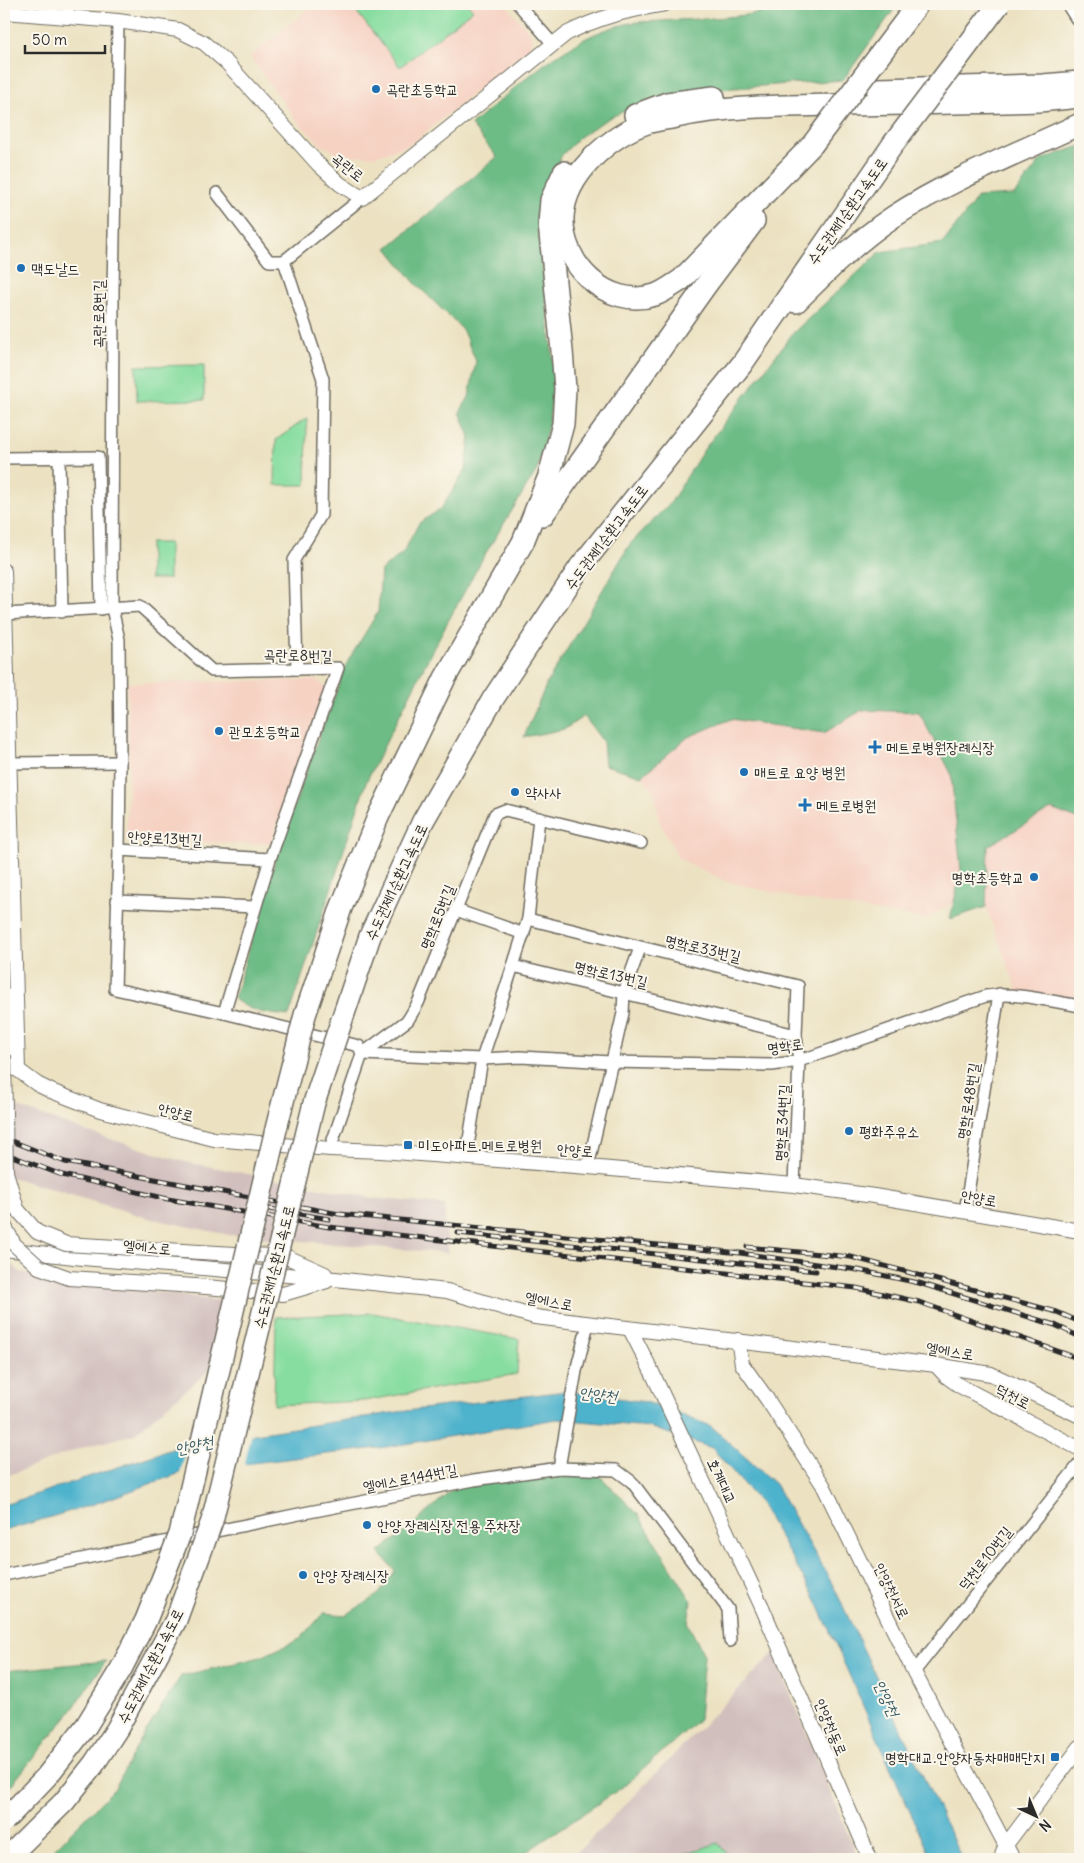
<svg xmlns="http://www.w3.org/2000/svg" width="1084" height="1863" font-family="Delius,'Poor Story',sans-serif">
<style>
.built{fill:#f6d2c3}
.industrial{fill:#d1bfbd}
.green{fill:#87dda0;stroke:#598466}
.forest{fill:#6dbc86;stroke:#4c7458}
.water{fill:#4db2cc;stroke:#3c6e7c}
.pier{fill:#ece2c2}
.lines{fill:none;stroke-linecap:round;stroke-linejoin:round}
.minor-casing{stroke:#6f6b60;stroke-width:14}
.tertiary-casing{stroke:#6f6b60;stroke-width:16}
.motorway-casing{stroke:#6f6b60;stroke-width:24}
.minor{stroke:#fff;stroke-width:11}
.tertiary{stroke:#fff;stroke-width:14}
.motorway{stroke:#fff;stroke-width:21}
.rail-casing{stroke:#2b2b2b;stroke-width:5}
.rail{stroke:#fbf7ec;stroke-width:3;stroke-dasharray:9;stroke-linecap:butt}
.tertiary-bridge-casing{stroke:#6f6b60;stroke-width:16;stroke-linecap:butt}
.motorway-bridge-casing{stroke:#6f6b60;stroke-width:24;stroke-linecap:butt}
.tertiary-bridge{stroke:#fff;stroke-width:14}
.motorway-bridge{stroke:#fff;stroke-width:21}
.poi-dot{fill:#1f6fb2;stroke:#fbf7ec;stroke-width:2}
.labels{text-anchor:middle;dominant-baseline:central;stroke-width:4;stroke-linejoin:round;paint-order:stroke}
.poi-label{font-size:15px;fill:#2b2b2b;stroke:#fbf7ec;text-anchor:start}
.street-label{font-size:15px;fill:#2b2b2b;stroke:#fbf7ec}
.water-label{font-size:16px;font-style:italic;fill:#375a63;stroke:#fbf7ec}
</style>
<rect width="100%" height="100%" fill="#fbf7ec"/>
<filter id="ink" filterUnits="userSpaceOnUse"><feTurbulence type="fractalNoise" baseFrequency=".02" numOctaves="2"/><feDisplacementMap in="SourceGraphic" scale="10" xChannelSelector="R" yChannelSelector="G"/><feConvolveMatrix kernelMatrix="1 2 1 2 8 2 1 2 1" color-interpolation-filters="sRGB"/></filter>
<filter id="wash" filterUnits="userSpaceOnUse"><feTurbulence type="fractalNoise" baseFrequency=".0096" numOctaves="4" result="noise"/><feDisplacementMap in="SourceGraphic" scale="20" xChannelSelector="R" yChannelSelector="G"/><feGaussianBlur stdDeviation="1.12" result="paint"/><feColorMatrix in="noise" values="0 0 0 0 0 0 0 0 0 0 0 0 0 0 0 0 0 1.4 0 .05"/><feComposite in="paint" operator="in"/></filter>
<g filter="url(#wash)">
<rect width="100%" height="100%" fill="#ece2c2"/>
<!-- built -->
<g class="built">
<polygon points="315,4 505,4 532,35 530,47 411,144 375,156 341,155 321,145 297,121 250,57"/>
<polygon points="316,680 325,687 324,693 271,842 257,844 126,840 129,768 127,683"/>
<polygon points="862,710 919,712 951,773 961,872 954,902 926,919 805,900 725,881 678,858 659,820 654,790 642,776 688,737 731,719 824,733"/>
<polygon points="1051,809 1080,820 1080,1002 1018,992 986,907 988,846"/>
</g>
<!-- industrial -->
<g class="industrial">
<polygon points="4,1102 82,1130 181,1161 372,1198 444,1205 448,1253 229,1235 148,1218 4,1175"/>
<polygon points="4,1257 20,1272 228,1302 214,1366 134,1434 78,1449 4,1477"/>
<polygon points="774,1653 858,1859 570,1859 602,1828"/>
</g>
<!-- green -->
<g class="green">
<polygon points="366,4 468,4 473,10 400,67 356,11"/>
<polygon points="204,365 204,400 137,401 136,366"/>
<polygon points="307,418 306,485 275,485 276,440"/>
<rect x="150" y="543" width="19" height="36"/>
<polygon points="372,1313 519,1339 517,1374 364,1401 274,1405 276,1317"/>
<polygon points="718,1843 731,1859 676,1859 681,1855"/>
</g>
<!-- forest -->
<g class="forest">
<path d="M792,4H898L843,80L694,91L646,101L609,118L582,135L562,155L546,183L536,213L555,377L548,426L537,470L484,556L435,645L367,780L289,1016C265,1013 255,1014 234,999L277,855L316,745L348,661L378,612L381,570L403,553L419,523L441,509L466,469L470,437L460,412L469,397L476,361L462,329L415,283L387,248L497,157L471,125C514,89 569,35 626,24C637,21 649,22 660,21C705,18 750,19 792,4Z"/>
<polygon points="1080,146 1080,820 1051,809 988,846 986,907 950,919 961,871 951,773 919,712 862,710 824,733 731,719 688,737 642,776 605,765 603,742 584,716 565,729 524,737 547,683 630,544 671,502 705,448 793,333 880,252 943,243 978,197 1014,195 1041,160"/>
<polygon points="587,1463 638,1514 691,1600 688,1624 704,1655 699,1719 624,1786 516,1859 44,1859 115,1788 140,1741 181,1676 261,1657 300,1639 324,1613 346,1615 379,1594 395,1571 379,1552 408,1529 460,1483"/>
<polygon points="106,1661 72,1710 4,1794 4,1671"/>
</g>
<!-- water -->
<polygon class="water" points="566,1391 646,1402 711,1426 775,1484 834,1587 962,1859 931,1859 816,1600 760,1503 712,1448 649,1427 557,1419 386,1447 186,1471 94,1504 4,1531 4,1505 184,1445 398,1412"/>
<!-- pier -->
<polygon class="pier" points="252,1432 244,1467 187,1474 179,1477 188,1442"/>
</g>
<g filter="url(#ink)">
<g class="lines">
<defs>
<g id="minor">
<polyline points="68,4 69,17"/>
<polyline points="518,4 553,44"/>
<polyline points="118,21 113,291 112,608 119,640 120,762 119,850"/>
<polyline points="217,193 269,261 284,261"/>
<polyline points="59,457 62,612"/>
<polyline points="4,458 98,457 101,609"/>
<polyline points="5,614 140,606 212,671 338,668 270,859 224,1013"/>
<polyline points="297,669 294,560 321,515 323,379 284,261 362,198"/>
<polyline points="9,763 120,762"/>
<polyline points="270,859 119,850 115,989 224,1013 359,1046 362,1054 330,1149"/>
<polyline points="117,901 255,907"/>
<polyline points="456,910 524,934"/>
<polyline points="528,919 798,986 796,1035 799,1061 794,1185"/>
<polyline points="513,966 528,919 539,818"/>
<path d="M362,1054L482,1059L520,1057L611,1062L772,1065L799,1061L986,996C1017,992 1049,1001 1080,1006"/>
<polyline points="362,1054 408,1020 418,1003 495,814 505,810 641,843"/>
<polyline points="466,1158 482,1059 513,966 796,1035"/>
<polyline points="588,1167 623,1013 624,992 640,948"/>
<polyline points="965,1212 999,994"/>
<polyline points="559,1468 576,1371 588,1324"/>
<polyline points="4,1575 304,1513 474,1480 559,1468 616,1470 632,1482 728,1609 730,1641"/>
<polyline points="914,1672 1080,1463"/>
</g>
<g id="tertiary">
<path d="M4,12L118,21L178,30L204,43L227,63L318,164L340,184L362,198L566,34C599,17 628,10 665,4"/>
<polyline points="4,571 18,1070"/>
<polyline points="4,995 4,1055"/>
<polyline points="4,1065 18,1070 37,1084 51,1091 100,1110 214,1139 330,1149 381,1151 588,1167 794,1185 874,1196 1080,1231"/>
<polyline points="4,1249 83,1258 335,1279 447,1291 535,1317 936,1365 991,1374 1080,1416"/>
<polyline points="200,1252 287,1257 325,1274"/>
<polyline points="195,1286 283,1294 327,1281"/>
<polyline points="630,1329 651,1370"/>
<polyline points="738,1340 742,1364 767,1399 823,1485 914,1672 1013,1859"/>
<polyline points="936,1365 946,1376 960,1386 1080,1449"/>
<polyline points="762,1607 870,1859"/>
<polyline points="1001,1859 1005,1846 1080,1747"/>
</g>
<g id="motorway">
<polyline points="1073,4 1080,15"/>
<polyline points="877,89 1043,85 1080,82"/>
<polyline points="635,115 667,103 714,97"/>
<path d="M812,145L681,280C673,285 664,292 655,295C607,310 561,264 563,217C565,175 609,136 647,123C656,120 667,119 676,117C729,106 781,106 835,105C903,104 971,103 1039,101L1080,97"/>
<path d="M796,302C827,271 857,241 893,217C951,179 1018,153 1080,124"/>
<polyline points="543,515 706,285 754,221"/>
<polyline points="523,542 549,476 563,424 565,389 562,351 549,224 551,200 564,172"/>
<polyline points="580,567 742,364 894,143"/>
</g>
</defs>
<!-- minor casing -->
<use href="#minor" class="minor-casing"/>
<!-- tertiary casing -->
<use href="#tertiary" class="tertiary-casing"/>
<!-- motorway casing -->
<use href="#motorway" class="motorway-casing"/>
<!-- minor -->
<use href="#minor" class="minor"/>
<!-- tertiary -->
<use href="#tertiary" class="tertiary"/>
<!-- motorway -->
<use href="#motorway" class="motorway"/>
<defs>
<g id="rail">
<polyline points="4,1138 65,1162 339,1214 740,1253 858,1270 919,1283 1055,1325 1080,1337"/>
<polyline points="4,1153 62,1175 168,1199 329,1227 856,1288 919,1302 1080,1359"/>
<polyline points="252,1206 329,1219"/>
<polyline points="458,1233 816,1271"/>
<polyline points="747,1247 851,1257 1057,1312 1080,1322"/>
</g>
</defs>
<!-- rail casing -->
<use href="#rail" class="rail-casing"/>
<!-- rail -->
<use href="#rail" class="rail"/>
<defs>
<g id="tertiary-bridge">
<polyline points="4,1055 6,1172 17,1209 37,1232 66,1244 200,1252"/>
<polyline points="4,1225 14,1244 39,1267 69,1278 195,1286"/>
<polyline points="651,1370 762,1607"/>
</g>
<g id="motorway-bridge">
<polyline points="894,143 999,4"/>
<polyline points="812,145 918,4"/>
<polyline points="4,1821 47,1776 86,1726 121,1669 146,1620 180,1534 277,1125 305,1015 341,908 378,817 445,678 523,542"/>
<polyline points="6,1859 64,1802 94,1764 117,1729 176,1620 212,1521 314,1103 370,936 423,821 493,699 580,567"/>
</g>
</defs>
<!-- tertiary-bridge casing -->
<use href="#tertiary-bridge" class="tertiary-bridge-casing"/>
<!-- motorway-bridge casing -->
<use href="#motorway-bridge" class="motorway-bridge-casing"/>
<!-- tertiary-bridge -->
<use href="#tertiary-bridge" class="tertiary-bridge"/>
<!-- motorway-bridge -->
<use href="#motorway-bridge" class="motorway-bridge"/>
</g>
</g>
<!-- markers -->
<g class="poi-dot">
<circle cx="376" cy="89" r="5"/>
<circle cx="21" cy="268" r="5"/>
<circle cx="219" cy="731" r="5"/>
<path d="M872.5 739.5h5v5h5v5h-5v5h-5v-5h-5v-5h5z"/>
<circle cx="744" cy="772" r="5"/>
<circle cx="515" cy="792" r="5"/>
<path d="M802.5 797.5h5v5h5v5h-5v5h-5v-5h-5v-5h5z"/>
<circle cx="1034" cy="877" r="5"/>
<circle cx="849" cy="1131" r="5"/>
<rect x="403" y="1140" width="10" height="10" rx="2.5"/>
<circle cx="367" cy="1525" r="5"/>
<circle cx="303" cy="1575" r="5"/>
<rect x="1050" y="1752" width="10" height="10" rx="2.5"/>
</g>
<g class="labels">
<!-- poi labels -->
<g class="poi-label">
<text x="386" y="89">곡란초등학교</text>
<text x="31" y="268">맥도날드</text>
<text x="229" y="731">관모초등학교</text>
<text x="886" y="747">메트로병원장례식장</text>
<text x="754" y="772">매트로 요양 병원</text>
<text x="525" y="792">약사사</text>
<text x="816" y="805">메트로병원</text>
<text x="1024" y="877" text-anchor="end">명학초등학교</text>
<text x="859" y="1131">평화주유소</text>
<text x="418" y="1145">미도아파트.메트로병원</text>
<text x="377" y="1525">안양 장례식장 전용 주차장</text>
<text x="313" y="1575">안양 장례식장</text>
<text x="1045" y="1757" text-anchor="end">명학대교.안양자동차매매단지</text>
</g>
<!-- street labels -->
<g class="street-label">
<text transform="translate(348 167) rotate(38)">곡란로</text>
<text transform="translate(847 211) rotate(-55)">수도권제1순환고속도로</text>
<text transform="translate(98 314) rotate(-90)">곡란로8번길</text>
<text transform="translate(606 537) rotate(-53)">수도권제1순환고속도로</text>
<text transform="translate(298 655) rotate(1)">곡란로8번길</text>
<text transform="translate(165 838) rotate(3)">안양로13번길</text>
<text transform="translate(396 882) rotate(-65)">수도권제1순환고속도로</text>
<text transform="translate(437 917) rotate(-68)">명학로5번길</text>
<text transform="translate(703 948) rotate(13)">명학로33번길</text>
<text transform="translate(611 974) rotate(13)">명학로13번길</text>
<text transform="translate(785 1046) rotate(-8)">명학로</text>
<text transform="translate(968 1101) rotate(-81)">명학로48번길</text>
<text transform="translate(176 1112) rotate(14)">안양로</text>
<text transform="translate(782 1123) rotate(-87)">명학로34번길</text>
<text transform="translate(575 1150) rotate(4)">안양로</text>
<text transform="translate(979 1198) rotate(10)">안양로</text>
<text transform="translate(147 1247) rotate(5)">엘에스로</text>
<text transform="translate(274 1267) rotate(-76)">수도권제1순환고속도로</text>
<text transform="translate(549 1301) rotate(10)">엘에스로</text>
<text transform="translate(950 1351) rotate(9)">엘에스로</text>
<text transform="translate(1013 1396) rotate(27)">덕천로</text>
<text transform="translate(410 1478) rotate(-11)">엘에스로144번길</text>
<text transform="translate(722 1481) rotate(65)">호계대교</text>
<text transform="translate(985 1558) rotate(-52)">덕천로10번길</text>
<text transform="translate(892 1591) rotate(64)">안양천서로</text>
<text transform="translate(150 1666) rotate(-63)">수도권제1순환고속도로</text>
<text transform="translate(831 1727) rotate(67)">안양천동로</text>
</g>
<!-- water labels -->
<g class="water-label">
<text transform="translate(598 1394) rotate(6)">안양천</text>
<text transform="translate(194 1445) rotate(-12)">안양천</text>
<text transform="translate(887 1698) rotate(65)">안양천</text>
</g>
</g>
<!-- margin -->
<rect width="1084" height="1863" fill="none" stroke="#fbf7ec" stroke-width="20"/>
<!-- north arrow -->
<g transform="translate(1036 1816) rotate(136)" stroke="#fbf7ec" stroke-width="4" paint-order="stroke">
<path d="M0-4L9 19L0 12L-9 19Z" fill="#2b2b2b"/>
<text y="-8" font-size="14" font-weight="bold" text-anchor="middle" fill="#2b2b2b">N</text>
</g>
<!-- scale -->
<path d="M25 45v8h80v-8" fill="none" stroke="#2b2b2b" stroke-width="2.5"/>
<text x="32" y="45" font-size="15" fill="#2b2b2b" stroke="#fbf7ec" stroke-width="4" paint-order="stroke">50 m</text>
</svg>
